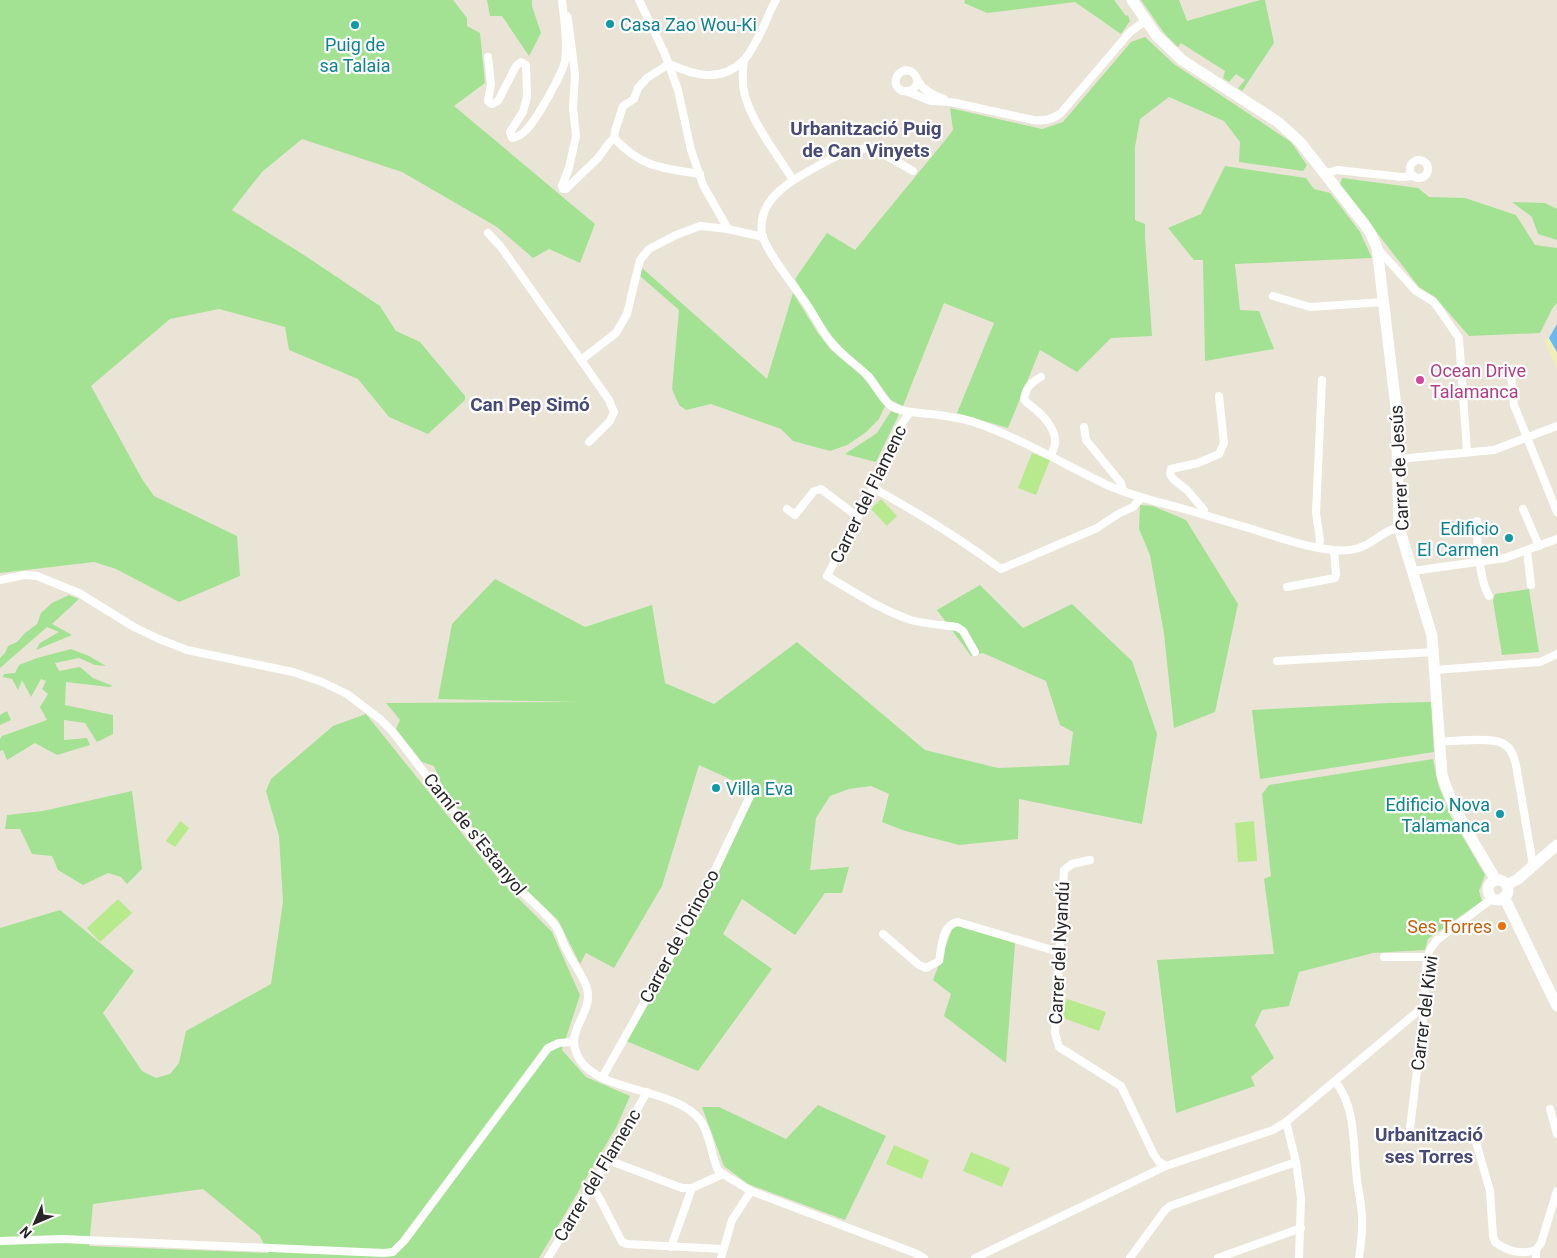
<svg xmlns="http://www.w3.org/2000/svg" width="1557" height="1258" font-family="Roboto,sans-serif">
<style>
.green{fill:#a3e292;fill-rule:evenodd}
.sand{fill:#f1efb9}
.pitch{fill:#b7ea8d}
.water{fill:#67b9ef}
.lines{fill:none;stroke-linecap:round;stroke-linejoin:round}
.street{stroke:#fff;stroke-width:8}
.secondary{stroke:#fff;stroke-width:11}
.culture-dot{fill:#0f9aa8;stroke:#fff;stroke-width:2}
.hotel-dot{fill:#d1479c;stroke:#fff;stroke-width:2}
.food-dot{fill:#e8710a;stroke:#fff;stroke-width:2}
.labels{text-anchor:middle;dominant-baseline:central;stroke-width:4.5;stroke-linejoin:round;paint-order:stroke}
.culture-label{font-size:18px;fill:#0d838f;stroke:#fff;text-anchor:start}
.hotel-label{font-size:18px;fill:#b23c85;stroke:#fff;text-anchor:start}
.street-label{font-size:18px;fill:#272727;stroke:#fff}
.food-label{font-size:18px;fill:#c56008;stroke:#fff;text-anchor:end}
.neighbourhood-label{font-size:19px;font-weight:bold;fill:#474a77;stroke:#fff}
</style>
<rect width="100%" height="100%" fill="#eae4d7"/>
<!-- green -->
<g class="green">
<polygon points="0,0 453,0 467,18 467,26 480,33 485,83 454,106 595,224 580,263 549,249 533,258 497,227 402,172 302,139 262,172 232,210 304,255 380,306 396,331 420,342 465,396 465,400 428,434 389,417 358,379 289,350 285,327 219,309 170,319 91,386 142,479 154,496 237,536 240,576 179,602 116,569 94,562 0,573"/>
<polygon points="487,0 532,0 532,6 541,33 529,56 502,16 490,16"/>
<polygon points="965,0 1114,0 1126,16 1128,15 1130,21 1121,34 1075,2 987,13 964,3"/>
<polygon points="1141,0 1179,0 1187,21 1260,0 1265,0 1274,43 1242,91 1238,88 1245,80 1236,74 1229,82 1223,78 1225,71 1181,43 1178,47 1164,33"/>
<polygon points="1145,37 1174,64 1291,142 1307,165 1303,171 1239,162 1240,142 1224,121 1169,97 1140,119 1135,147 1135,220 1145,224 1145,237 1152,336 1111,338 1077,372 1040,350 1008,428 957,413 994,323 944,303 903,406 891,400 874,377 845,351 828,332 795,279 827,233 855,250 947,138 953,130 950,108 1042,129 1063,122 1131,42"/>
<polygon points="1225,166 1306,178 1314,189 1330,193 1341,207 1360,232 1372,258 1235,264 1240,310 1259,311 1274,349 1205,361 1203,260 1194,260 1168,228 1201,214"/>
<polygon points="1342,178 1418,188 1429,197 1465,198 1516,215 1535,245 1557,248 1557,303 1552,309 1540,333 1469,336 1435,297 1419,287 1340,185"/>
<polygon points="1512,202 1545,203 1557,209 1557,240 1538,234 1532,217"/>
<polygon points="641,267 767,379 793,293 818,333 830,349 862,376 885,406 879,419 865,433 847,445 830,451 793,441 781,429 711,404 686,410 679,405 672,389 679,310 640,276"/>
<polygon points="891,411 899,414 876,462 845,454 877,433"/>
<polygon points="1140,505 1153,506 1186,520 1238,604 1215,712 1174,728 1164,634 1150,555 1139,529"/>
<polygon points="495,579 585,627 652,605 665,683 714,704 797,642 925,750 998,768 1069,765 1073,732 1060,725 1046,681 983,653 971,656 937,610 980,585 1023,628 1072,604 1132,661 1157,734 1142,824 1019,799 1018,839 959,845 902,830 882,822 889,794 871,786 849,789 830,796 816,818 810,870 849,867 842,893 825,893 795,935 742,899 723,934 772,969 698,1071 626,1041 700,913 756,791 699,765 662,886 614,968 586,953 580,964 558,920 506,871 444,790 434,766 422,762 396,729 400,720 386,703 578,702 438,699 452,624"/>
<polygon points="1529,589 1539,652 1502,655 1493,601 1495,594"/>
<polygon points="69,595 79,599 52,624 72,635 36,650 40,643 59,632 47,627 0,668 0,658 5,653 8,646 17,642 25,633 37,624 41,613 52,603"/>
<polygon points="71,649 89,656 106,666 95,665 79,658 55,663 59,671 80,667 93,678 113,686 109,687 66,682 65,705 113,715 113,734 97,742 85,723 64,720 64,740 87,738 90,745 57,755 35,743 7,760 3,750 0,751 0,739 2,736 47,720 40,707 48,694 42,689 46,681 41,679 31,697 22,680 18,690 12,679 3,677 4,674 15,673 19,665 37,658"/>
<polygon points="1431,702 1434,752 1260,779 1252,710 1389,703"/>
<polygon points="7,711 11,720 0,725 0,715"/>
<path d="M366,714L497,877L552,932L580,995L562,1050L586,1077L630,1096L617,1126L539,1258H0V928L60,910L134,971L103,1013L142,1071L156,1078L170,1074L179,1063L186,1031L271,984L283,902L279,836L266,791L271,779L333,726ZM203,1189L260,1236L268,1253L89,1246L93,1204Z"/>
<polygon points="1433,759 1438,784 1450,815 1485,875 1479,891 1482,901 1428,939 1425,950 1373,953 1299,972 1289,1006 1262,1010 1255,1025 1274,1058 1251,1077 1255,1086 1176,1113 1157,960 1274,954 1264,879 1271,876 1262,794 1269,785"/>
<polygon points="132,791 142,869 127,884 121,877 108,873 83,885 58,870 52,856 32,854 20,829 5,829 7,815 43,811"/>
<polygon points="958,926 1015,943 1006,1063 944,1016 951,994 933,980 953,927"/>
<polygon points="818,1105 886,1136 845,1220 748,1184 724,1166 702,1107 719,1107 786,1139"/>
</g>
<!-- sand -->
<polygon class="sand" points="1549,338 1557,352 1557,369 1544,340"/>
<!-- pitch -->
<g class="pitch">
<polygon points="1032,453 1050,460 1036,495 1018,488"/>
<polygon points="881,499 897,516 887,526 871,509"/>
<polygon points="180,821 189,828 175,847 166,841"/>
<polygon points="1254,821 1257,861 1238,862 1235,823"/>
<polygon points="118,899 132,913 100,942 87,928"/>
<polygon points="1067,999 1106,1012 1099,1031 1060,1017"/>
<polygon points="894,1145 929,1160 922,1179 886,1164"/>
<polygon points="971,1152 1010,1168 1002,1187 963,1171"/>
</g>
<!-- water -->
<polygon class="water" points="1557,324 1557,352 1549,338"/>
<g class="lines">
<!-- street -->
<g class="street">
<polyline points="639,0 664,52 678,90 691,150 703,185 728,229"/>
<path d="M564,16H567L568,19L575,74L573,108L576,136L569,168L562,186L563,189H566L598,158L609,143L614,138L615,131L623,106L634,99L638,88L647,78L669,64C694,75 719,83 742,62C750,55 756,41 761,32C766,22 770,10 776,0"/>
<path d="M488,57L491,84L488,101L492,104L498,101L516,66L521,62L526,65L527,97L523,112L510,132L512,138C519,137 523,134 528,128C537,118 562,75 565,61C568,44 564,17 562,0"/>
<path d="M744,61C742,74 742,87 746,99C754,125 778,156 793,180"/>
<path d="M918,81C914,97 893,93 896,79C898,72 905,68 912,72C916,74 916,78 918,81C923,90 935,96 944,99"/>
<path d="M908,92L931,101L951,102L1033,120C1044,121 1052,120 1061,113L1130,32L1145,21"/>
<path d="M614,138C642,168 662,168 700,174"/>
<circle cx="1419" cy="169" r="9"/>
<path d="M913,171L875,149C851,145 827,161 807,172C784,185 757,203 762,234C765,250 796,289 806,303C815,316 821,330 831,342C841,355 856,364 868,376C876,385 881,398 890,405C899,412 919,413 930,414C946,416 964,418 979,424C1024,440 1065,465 1107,485C1130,495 1153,501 1177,507C1202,514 1227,522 1252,529C1280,538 1322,553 1350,550C1370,548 1381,531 1399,527"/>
<polyline points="1324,174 1337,170 1402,177 1412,176"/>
<polyline points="488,233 501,247 581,360 616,333 627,314 640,260 649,249 676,235 700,226 728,229 763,237"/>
<polyline points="1377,248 1416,291 1434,302 1459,338 1467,452"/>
<polyline points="1273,296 1310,307 1384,302"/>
<polyline points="581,360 609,400 614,412 610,421 589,442"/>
<polyline points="1511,375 1514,405 1557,512"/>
<path d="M1041,377C1030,383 1026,388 1024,399C1028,405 1032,406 1036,410C1045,417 1057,432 1055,444C1054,448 1052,452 1051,456"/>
<path d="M910,412L899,428L873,488L827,576C854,592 881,610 911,620C926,624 942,625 957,627L963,631L975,652"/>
<polyline points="1084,427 1086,440 1121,483 1123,491"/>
<polyline points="1398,459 1494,450 1557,426"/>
<path d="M873,488C919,513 959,538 1001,569L1097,528L1118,514L1133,507L1141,498"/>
<polyline points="787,509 795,515 814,491 821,489 858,517"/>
<polyline points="1523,509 1539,546"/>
<polyline points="1203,514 1204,510 1187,490 1173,479 1170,474 1171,469 1198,463 1219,454 1224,443 1219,396"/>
<path d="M1477,521C1476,538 1480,582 1489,596"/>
<polyline points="1319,547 1320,540 1316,513 1322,380"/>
<polyline points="1527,551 1531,585"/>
<polyline points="1413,571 1505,558 1557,539"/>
<path d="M0,580L24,575L37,576L79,593L134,627L159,639L187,650L293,672L322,682L347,694L380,719L392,731C426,774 459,820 494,863C512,885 537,903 555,925C560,932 562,941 566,949C571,959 578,969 583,979C602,1013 559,1027 580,1060C601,1093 674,1087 700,1120C710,1133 711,1155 718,1170L723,1174L751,1191L915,1253L924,1258"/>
<polyline points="1287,587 1335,578 1336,575 1334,550"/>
<polyline points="1277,661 1434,652"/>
<polyline points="1435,670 1540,662 1557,654"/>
<path d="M1439,742C1453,741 1491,737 1502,743C1511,747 1514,756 1516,765L1533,865"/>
<polyline points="1090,860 1072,864 1064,870 1055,1033 1059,1047 1121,1086 1153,1153 1158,1161 1166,1166"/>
<path d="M883,934L919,965L926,968L939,961C942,947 941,925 958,922L1059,952"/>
<polyline points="1384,957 1427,957"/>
<polyline points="602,1078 694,914 752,792"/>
<path d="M1335,1081C1355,1106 1353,1139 1356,1170C1357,1185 1361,1200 1362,1216C1363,1230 1361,1244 1359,1258"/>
<polyline points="1550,1109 1557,1134"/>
<polyline points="1286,1122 1296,1162 1301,1198 1299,1258"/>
<polyline points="1410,1128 1422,1029 1427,957 1431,948 1437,940 1493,898"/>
<path d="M1476,1142L1490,1191L1493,1236L1495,1242C1507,1251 1522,1255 1536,1250"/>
<polyline points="608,1160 682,1188 692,1188 723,1174"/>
<polyline points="592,1186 600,1199 622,1242 627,1244 723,1249"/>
<polyline points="0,1241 62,1239 384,1253 393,1252 404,1241 548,1048 559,1043 573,1042"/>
<polyline points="671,1247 692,1188"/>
<polyline points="548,1258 608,1160 647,1092"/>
<polyline points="721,1258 732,1220 751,1191"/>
<polyline points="975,1258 1166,1166 1273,1130 1286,1122 1423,1007"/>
<polyline points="1130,1258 1165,1210 1170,1206 1296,1162"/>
<polyline points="1218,1258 1301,1228"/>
<polyline points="1536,1258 1536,1250 1541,1243 1557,1191"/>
</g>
<!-- secondary -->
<g class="secondary">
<path d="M1132,0L1156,35L1182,60L1278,122L1300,142L1365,225L1371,234L1377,248L1396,407L1399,527L1432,636L1442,775C1454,813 1476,846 1496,880"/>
<circle cx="1498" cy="890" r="10"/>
<polyline points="1507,885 1518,879 1557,845"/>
<polyline points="1504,897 1557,1006"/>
</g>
</g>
<!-- markers -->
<g class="culture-dot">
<circle cx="610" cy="24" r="5"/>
<circle cx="355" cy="25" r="5"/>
<circle cx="1509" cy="538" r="5"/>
<circle cx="716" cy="788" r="5"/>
<circle cx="1500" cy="814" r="5"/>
</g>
<circle class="hotel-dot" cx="1420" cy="380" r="5"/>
<circle class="food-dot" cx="1502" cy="926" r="5"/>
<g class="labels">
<!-- culture labels -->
<g class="culture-label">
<text x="620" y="24">Casa Zao Wou-Ki</text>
<text x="355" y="44" text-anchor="middle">Puig de<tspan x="355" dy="21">sa Talaia</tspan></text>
<text x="1499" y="528" text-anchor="end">Edificio<tspan x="1499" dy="21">El Carmen</tspan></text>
<text x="726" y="788">Villa Eva</text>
<text x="1490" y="804" text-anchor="end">Edificio Nova<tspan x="1490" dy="21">Talamanca</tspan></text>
</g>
<!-- hotel labels -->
<g class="hotel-label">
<text x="1430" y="370">Ocean Drive<tspan x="1430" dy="21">Talamanca</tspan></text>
</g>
<!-- street labels -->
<g class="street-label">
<text transform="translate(1399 468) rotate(-93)">Carrer de Jesús</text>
<text transform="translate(868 494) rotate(-64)">Carrer del Flamenc</text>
<text transform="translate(475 834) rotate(51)">Camí de s'Estanyol</text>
<text transform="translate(679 936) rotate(-62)">Carrer de l'Orinoco</text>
<text transform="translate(1059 953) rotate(-87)">Carrer del Nyandú</text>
<text transform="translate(1424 1013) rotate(-83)">Carrer del Kiwi</text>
<text transform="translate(597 1175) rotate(-59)">Carrer del Flamenc</text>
</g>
<!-- food labels -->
<g class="food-label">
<text x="1492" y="926">Ses Torres</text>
</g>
<!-- neighbourhood labels -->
<g class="neighbourhood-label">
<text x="866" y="128">Urbanització Puig<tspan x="866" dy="22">de Can Vinyets</tspan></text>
<text x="530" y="404">Can Pep Simó</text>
<text x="1429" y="1134">Urbanització<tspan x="1429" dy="22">ses Torres</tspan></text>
</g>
</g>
<!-- north arrow -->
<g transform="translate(35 1223) rotate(225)" stroke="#ffffff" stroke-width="4" paint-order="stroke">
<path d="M0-4L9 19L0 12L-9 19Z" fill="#272727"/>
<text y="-8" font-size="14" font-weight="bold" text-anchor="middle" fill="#272727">N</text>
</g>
</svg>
